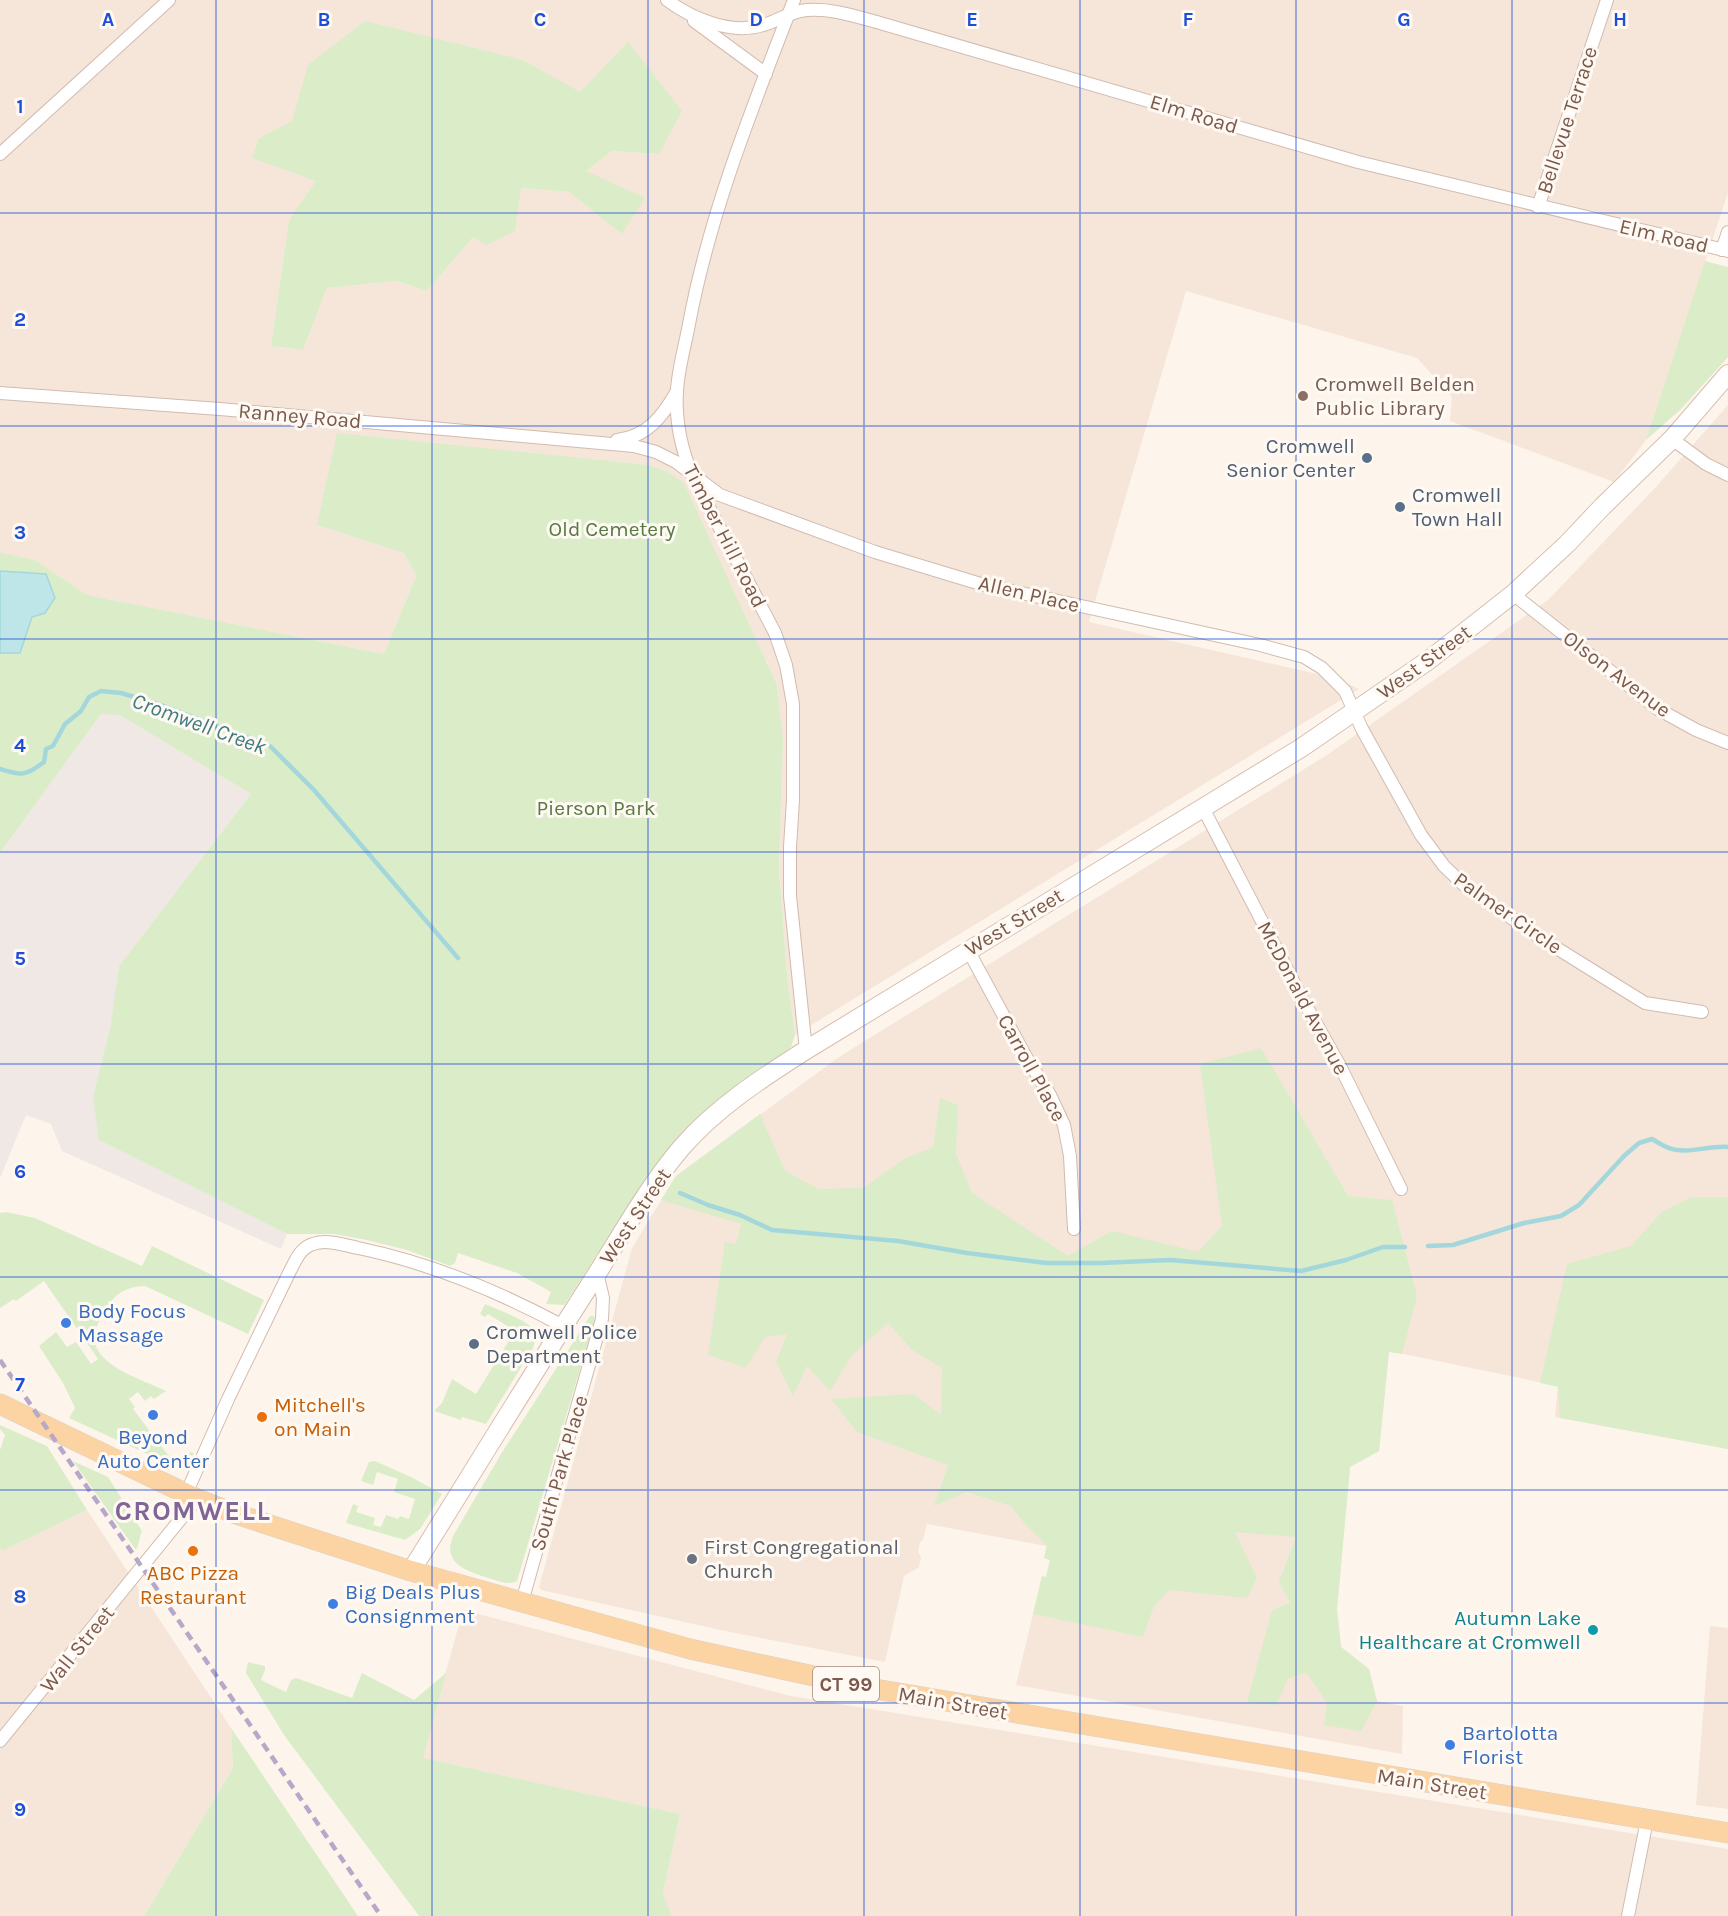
<svg xmlns="http://www.w3.org/2000/svg" width="1728" height="1916" font-family="Karla,sans-serif">
<style>
.residential{fill:#f5e6d9;fill-rule:evenodd}
.industrial{fill:#efe8e4}
.green{fill:#daedc8}
.water{fill:#bee6e9;stroke:#a4d7db;stroke-width:1.5}
.lines{fill:none;stroke-linecap:round;stroke-linejoin:round}
.stream{stroke:#a4d7db;stroke-width:4.5}
.minor-casing{stroke:#d1bbaf;stroke-width:14}
.secondary-casing{stroke:#d7beaf;stroke-width:20}
.primary-casing{stroke:#dad1cd;stroke-width:21}
.minor{stroke:#fff;stroke-width:12}
.secondary{stroke:#fff;stroke-width:18}
.primary{stroke:#fcd4a3;stroke-width:20}
.rail{stroke:#b7a7c9;stroke-width:4.5;stroke-dasharray:9 6;stroke-linecap:butt}
.grid{fill:none;stroke:#1d4ed8;stroke-width:1.5;stroke-opacity:0.55}
.education-dot{fill:#8d6e63;stroke:#fff9f3;stroke-width:2}
.service-dot{fill:#5c6f8a;stroke:#fff9f3;stroke-width:2}
.shop-dot{fill:#3f7fe0;stroke:#fff9f3;stroke-width:2}
.food-dot{fill:#e8710a;stroke:#fff9f3;stroke-width:2}
.worship-dot{fill:#6b7280;stroke:#fff9f3;stroke-width:2}
.culture-dot{fill:#0f9aa8;stroke:#fff9f3;stroke-width:2}
.labels{text-anchor:middle;dominant-baseline:central;stroke-width:6;stroke-linejoin:round;paint-order:stroke}
.shield{fill:#fff9f3;stroke:#a3897e;stroke-width:1.5}
.shield-label{font-size:20px;font-weight:bold;fill:#7b594c}
.street-label{font-size:21px;fill:#7b594c;stroke:#fff9f3}
.education-label{font-size:21px;fill:#785e54;stroke:#fff9f3;text-anchor:start}
.service-label{font-size:21px;fill:#4e5e75;stroke:#fff9f3;text-anchor:start}
.park-label{font-size:21px;fill:#567a41;stroke:#fff9f3}
.shop-label{font-size:21px;fill:#366cbe;stroke:#fff9f3;text-anchor:start}
.food-label{font-size:21px;fill:#c56008;stroke:#fff9f3;text-anchor:start}
.worship-label{font-size:21px;fill:#5b616d;stroke:#fff9f3;text-anchor:start}
.culture-label{font-size:21px;fill:#0d838f;stroke:#fff9f3;text-anchor:end}
.water-label{font-size:22px;font-style:italic;fill:#3e7a7f;stroke:#fff9f3}
.district-label{font-size:27px;font-weight:bold;letter-spacing:1.5px;fill:#816596;stroke:#fff9f3}
.grid-label{font-size:20px;text-anchor:middle;font-weight:bold;fill:#1d4ed8;stroke:#fff9f3;stroke-width:6;stroke-linejoin:round;paint-order:stroke}
</style>
<rect width="100%" height="100%" fill="#fdf5eb"/>
<!-- residential -->
<g class="residential">
<path d="M0,0H1728V193L1646,440L1614,482L1450,421L1452,397L1417,358L1186,291L1089,622L1335,678L1359,689L795,1035L787,975L779,869L783,737L767,661L318,525L404,553L416,576L384,654L87,595L35,560L0,552ZM523,60L580,93L659,154L612,151L586,171L622,233L569,192L521,188L473,237L427,291L396,281L327,288L303,350L271,346L289,220L317,180L259,138L292,121Z"/>
<polygon points="1728,405 1728,1449 1555,1417 1558,1386 1389,1351 1379,1451 1350,1467 1337,1609 1341,1647 1369,1669 1377,1701 1403,1706 1402,1754 1016,1685 1042,1576 1046,1577 1050,1560 1044,1558 1046,1546 927,1524 923,1540 920,1542 918,1552 921,1557 919,1567 904,1576 885,1662 720,1630 541,1590 539,1587 632,1248 676,1176 839,1057 1327,755 1548,600 1655,488"/>
<polygon points="87,1510 231,1728 233,1768 144,1916 0,1916 0,1549 4,1550"/>
<polygon points="463,1610 791,1696 1728,1849 1728,1916 672,1916 663,1893 680,1814 422,1758"/>
<polygon points="1710,1626 1728,1628 1728,1809 1696,1805"/>
</g>
<!-- industrial -->
<polygon class="industrial" points="101,714 120,714 251,794 119,966 99,1140 287,1234 281,1249 62,1151 51,1124 26,1115 0,1178 0,853"/>
<!-- green -->
<g class="green">
<polygon points="365,21 523,60 580,92 628,42 682,111 659,154 612,151 586,171 645,198 622,234 569,192 521,188 515,231 486,245 473,237 427,291 396,281 327,288 303,350 271,346 289,220 316,181 252,158 259,138 292,121 308,65"/>
<polygon points="1705,261 1728,267 1728,357 1681,409 1646,440"/>
<polygon points="337,433 648,465 668,472 684,483 776,683 783,737 779,869 787,975 795,1035 791,1047 754,1074 663,1156 564,1305 546,1304 551,1292 517,1273 458,1253 455,1263 450,1266 407,1250 367,1240 334,1234 287,1234 99,1140 93,1098 111,1024 119,966 251,794 120,715 101,714 0,853 0,653 20,653 46,574 0,571 0,552 35,560 87,595 384,654 416,576 404,553 317,525"/>
<polygon points="1261,1048 1348,1196 1392,1200 1417,1296 1402,1354 1389,1352 1379,1451 1350,1467 1337,1609 1341,1647 1369,1669 1377,1701 1361,1731 1324,1725 1327,1703 1306,1672 1288,1679 1276,1705 1247,1702 1272,1610 1290,1603 1279,1582 1296,1537 1235,1532 1257,1578 1247,1598 1170,1590 1154,1606 1143,1637 1033,1614 1042,1576 1046,1577 1050,1560 1044,1558 1047,1546 1025,1524 1011,1506 967,1492 934,1506 948,1465 857,1432 831,1399 914,1394 941,1415 942,1368 912,1350 888,1323 852,1355 830,1391 807,1366 793,1396 776,1362 787,1334 765,1337 746,1368 708,1355 725,1242 736,1244 741,1224 661,1200 676,1176 760,1114 785,1171 819,1189 863,1188 904,1159 933,1147 940,1098 958,1105 956,1154 972,1193 1068,1256 1112,1231 1198,1252 1222,1226 1200,1064"/>
<polygon points="1691,1197 1728,1197 1728,1449 1560,1418 1558,1387 1540,1383 1567,1264 1631,1246 1662,1212"/>
<path d="M6,1212L35,1218L142,1266L152,1246L264,1300L248,1334L145,1286C127,1287 116,1292 107,1308C103,1316 93,1329 94,1338C95,1366 144,1380 166,1391L154,1399L151,1396L145,1401L138,1392L129,1399L135,1407L133,1409L168,1455L179,1464L190,1452L194,1453L184,1471L69,1418L75,1408L63,1383L39,1346L56,1332L67,1347L76,1342L91,1364L98,1359L44,1281L16,1301L14,1299L0,1308V1213Z"/>
<path d="M485,1304C496,1309 527,1320 533,1329C537,1335 535,1341 533,1348L486,1424L462,1417L461,1420L434,1411L442,1403L452,1379L476,1394L515,1331L488,1314L485,1317L480,1314Z"/>
<path d="M590,1316H594L595,1319L517,1581C507,1586 496,1580 485,1577C465,1570 442,1563 453,1536L501,1454Z"/>
<polygon points="0,1425 47,1446 87,1510 4,1550 0,1549 0,1450 5,1435 0,1429"/>
<path d="M73,1461L108,1477L142,1531C139,1537 140,1543 136,1550Z"/>
<polygon points="375,1461 411,1477 442,1494 420,1529 405,1540 346,1523 353,1504 358,1506 356,1512 375,1518 373,1525 381,1527 386,1515 398,1519 400,1516 409,1519 415,1499 394,1492 398,1479 377,1472 373,1485 361,1481 369,1462"/>
<polygon points="248,1662 265,1666 265,1670 261,1680 286,1692 291,1680 296,1678 352,1698 362,1673 414,1700 446,1673 423,1758 680,1814 663,1893 672,1916 419,1916 284,1735 246,1673"/>
<polygon points="231,1728 358,1916 144,1916 233,1768"/>
</g>
<!-- water -->
<polygon class="water" points="0,571 46,574 55,598 45,613 32,617 20,653 0,653"/>
<g class="lines">
<!-- stream -->
<g class="stream">
<path d="M0,769C21,776 26,776 44,762L46,749L53,746L65,724L81,711L89,697L101,691L121,693L161,705L270,746L314,790L458,958"/>
<polyline points="680,1193 708,1205 740,1215 772,1230 898,1241 967,1253 1046,1263 1100,1263 1170,1260 1301,1271 1346,1260 1383,1247 1405,1247"/>
<path d="M1428,1246L1453,1245L1524,1223L1561,1216L1579,1205L1624,1156L1639,1143L1652,1139C1657,1142 1663,1146 1669,1148C1687,1155 1709,1145 1728,1147"/>
</g>
<defs>
<g id="minor">
<path d="M667,0C692,19 732,35 763,25C778,21 791,11 807,10C832,8 857,17 880,23L1358,162L1728,251"/>
<path d="M794,0C753,106 710,212 689,324C685,346 678,369 677,391C675,421 681,448 692,475L775,633L786,665L793,704V800L790,847V896L806,1050"/>
<polyline points="694,21 766,74"/>
<polyline points="0,154 169,0"/>
<polyline points="1538,207 1607,0"/>
<polyline points="1722,250 1728,232"/>
<polyline points="0,393 220,409 634,446 656,452 676,462 720,495 875,552 984,585 1260,645 1304,657 1322,668 1345,691 1362,729 1421,835 1444,866 1465,886 1542,939 1645,1003 1702,1012"/>
<polyline points="1672,439 1706,464 1728,475"/>
<path d="M617,440C647,437 663,416 677,391"/>
<polyline points="1513,594 1658,709 1696,730 1728,743"/>
<polyline points="1203,808 1304,1002 1340,1066 1401,1189"/>
<polyline points="968,950 1026,1057 1050,1095 1064,1125 1070,1156 1074,1229"/>
<path d="M186,1494L229,1397L290,1271C296,1260 300,1248 313,1244C327,1239 344,1245 358,1248C431,1263 498,1291 563,1326"/>
<polyline points="522,1602 602,1319 603,1298 597,1273"/>
<polyline points="0,1741 197,1499"/>
<polyline points="1628,1916 1647,1820"/>
</g>
<path id="secondary" d="M411,1571C471,1475 530,1378 591,1283C620,1238 647,1188 682,1147C717,1107 762,1078 806,1050L1301,748L1429,660L1513,594L1567,544L1602,507L1672,439L1728,374"/>
<polyline id="primary" points="0,1404 197,1499 236,1514 411,1571 690,1649 869,1688 1728,1833"/>
</defs>
<!-- minor casing -->
<use href="#minor" class="minor-casing"/>
<!-- secondary casing -->
<use href="#secondary" class="secondary-casing"/>
<!-- primary casing -->
<use href="#primary" class="primary-casing"/>
<!-- minor -->
<use href="#minor" class="minor"/>
<!-- secondary -->
<use href="#secondary" class="secondary"/>
<!-- primary -->
<use href="#primary" class="primary"/>
<!-- rail -->
<polyline class="rail" points="0,1360 381,1916"/>
</g>
<!-- grid -->
<path class="grid" d="M216,0V1916M432,0V1916M648,0V1916M864,0V1916M1080,0V1916M1296,0V1916M1512,0V1916M0,213H1728M0,426H1728M0,639H1728M0,852H1728M0,1064H1728M0,1277H1728M0,1490H1728M0,1703H1728"/>
<!-- markers -->
<circle class="education-dot" cx="1303" cy="396" r="6"/>
<g class="service-dot">
<circle cx="1367" cy="458" r="6"/>
<circle cx="1400" cy="507" r="6"/>
<circle cx="474" cy="1344" r="6"/>
</g>
<g class="shop-dot">
<circle cx="66" cy="1323" r="6"/>
<circle cx="153" cy="1415" r="6"/>
<circle cx="333" cy="1604" r="6"/>
<circle cx="1450" cy="1745" r="6"/>
</g>
<g class="food-dot">
<circle cx="262" cy="1417" r="6"/>
<circle cx="193" cy="1551" r="6"/>
</g>
<circle class="worship-dot" cx="692" cy="1559" r="6"/>
<circle class="culture-dot" cx="1593" cy="1630" r="6"/>
<g class="labels">
<!-- shield labels -->
<rect class="shield" x="813" y="1667" width="66" height="34" rx="4.5"/>
<g class="shield-label">
<text x="846" y="1684">CT 99</text>
</g>
<!-- street labels -->
<g class="street-label">
<text transform="translate(1194 114) rotate(17)">Elm Road</text>
<text transform="translate(1567 120) rotate(-72)">Bellevue Terrace</text>
<text transform="translate(1664 236) rotate(13)">Elm Road</text>
<text transform="translate(300 416) rotate(5)">Ranney Road</text>
<text transform="translate(725 536) rotate(63)">Timber Hill Road</text>
<text transform="translate(1029 594) rotate(13)">Allen Place</text>
<text transform="translate(1424 662) rotate(-36)">West Street</text>
<text transform="translate(1617 674) rotate(37)">Olson Avenue</text>
<text transform="translate(1508 913) rotate(35)">Palmer Circle</text>
<text transform="translate(1014 922) rotate(-31)">West Street</text>
<text transform="translate(1303 998) rotate(62)">McDonald Avenue</text>
<text transform="translate(1032 1068) rotate(61)">Carroll Place</text>
<text transform="translate(635 1216) rotate(-56)">West Street</text>
<text transform="translate(559 1473) rotate(-74)">South Park Place</text>
<text transform="translate(77 1649) rotate(-51)">Wall Street</text>
<text transform="translate(953 1703) rotate(10)">Main Street</text>
<text transform="translate(1432 1784) rotate(9)">Main Street</text>
</g>
<!-- education labels -->
<g class="education-label">
<text x="1315" y="384">Cromwell Belden<tspan x="1315" dy="24">Public Library</tspan></text>
</g>
<!-- service labels -->
<g class="service-label">
<text x="1355" y="446" text-anchor="end">Cromwell<tspan x="1355" dy="24">Senior Center</tspan></text>
<text x="1412" y="495">Cromwell<tspan x="1412" dy="24">Town Hall</tspan></text>
<text x="486" y="1332">Cromwell Police<tspan x="486" dy="24">Department</tspan></text>
</g>
<!-- park labels -->
<g class="park-label">
<text x="612" y="529">Old Cemetery</text>
<text x="596" y="808">Pierson Park</text>
</g>
<!-- shop labels -->
<g class="shop-label">
<text x="78" y="1311">Body Focus<tspan x="78" dy="24">Massage</tspan></text>
<text x="153" y="1437" text-anchor="middle">Beyond<tspan x="153" dy="24">Auto Center</tspan></text>
<text x="345" y="1592">Big Deals Plus<tspan x="345" dy="24">Consignment</tspan></text>
<text x="1462" y="1733">Bartolotta<tspan x="1462" dy="24">Florist</tspan></text>
</g>
<!-- food labels -->
<g class="food-label">
<text x="274" y="1405">Mitchell's<tspan x="274" dy="24">on Main</tspan></text>
<text x="193" y="1573" text-anchor="middle">ABC Pizza<tspan x="193" dy="24">Restaurant</tspan></text>
</g>
<!-- worship labels -->
<g class="worship-label">
<text x="704" y="1547">First Congregational<tspan x="704" dy="24">Church</tspan></text>
</g>
<!-- culture labels -->
<g class="culture-label">
<text x="1581" y="1618">Autumn Lake<tspan x="1581" dy="24">Healthcare at Cromwell</tspan></text>
</g>
<!-- water labels -->
<g class="water-label">
<text transform="translate(199 724) rotate(20)">Cromwell Creek</text>
</g>
<!-- district labels -->
<g class="district-label">
<text x="193" y="1511">CROMWELL</text>
</g>
</g>
<g class="grid-label">
<text x="108" y="26">A</text>
<text x="324" y="26">B</text>
<text x="540" y="26">C</text>
<text x="756" y="26">D</text>
<text x="972" y="26">E</text>
<text x="1188" y="26">F</text>
<text x="1404" y="26">G</text>
<text x="1620" y="26">H</text>
<text x="20" y="113">1</text>
<text x="20" y="326">2</text>
<text x="20" y="539">3</text>
<text x="20" y="752">4</text>
<text x="20" y="965">5</text>
<text x="20" y="1178">6</text>
<text x="20" y="1391">7</text>
<text x="20" y="1603">8</text>
<text x="20" y="1816">9</text>
</g>
</svg>
